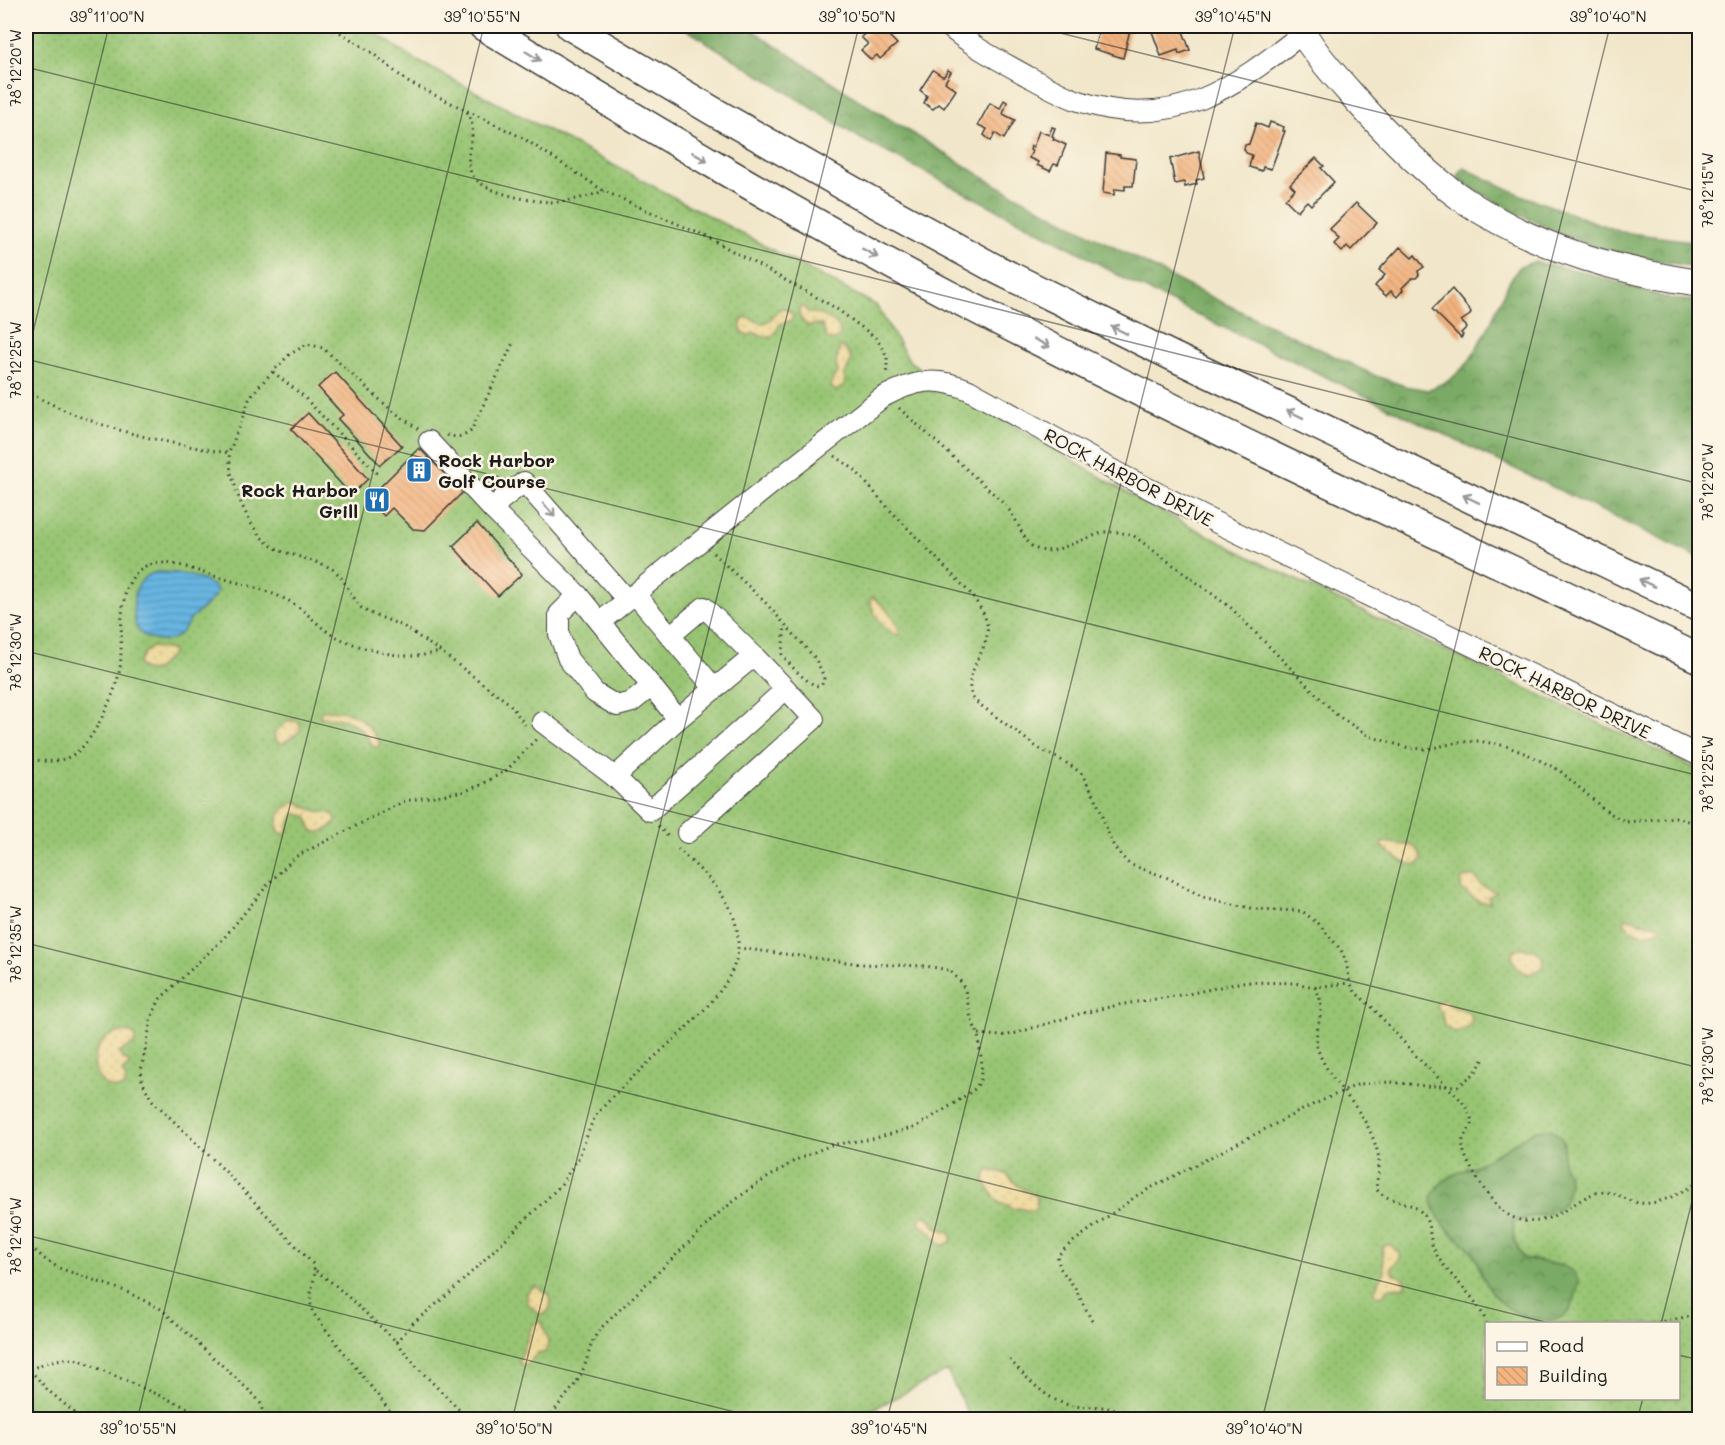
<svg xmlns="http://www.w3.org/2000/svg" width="1725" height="1445" font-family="Mali,sans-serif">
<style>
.grass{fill:url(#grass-dots);stroke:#5a7048;stroke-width:1.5;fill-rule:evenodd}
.forest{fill:url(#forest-crowns);stroke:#4b6340;stroke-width:1.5}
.sand{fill:url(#sand-dots);stroke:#857b5d;stroke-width:1.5}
.water{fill:url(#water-rules);stroke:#42697f;stroke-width:1.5}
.building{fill:url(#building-back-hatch)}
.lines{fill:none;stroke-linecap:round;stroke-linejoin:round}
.minor-casing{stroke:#3c3a36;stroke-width:22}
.major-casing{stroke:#3c3a36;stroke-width:28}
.highway-casing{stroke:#3c3a36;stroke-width:31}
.path{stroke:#3c3a36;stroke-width:3;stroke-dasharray:1.5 4.5;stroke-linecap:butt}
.minor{stroke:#fff;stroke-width:20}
.major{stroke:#fff;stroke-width:26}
.highway{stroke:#fff;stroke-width:28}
.oneway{stroke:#999}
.ticks{fill:none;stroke:#1c1c1c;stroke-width:1.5;stroke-opacity:0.45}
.labels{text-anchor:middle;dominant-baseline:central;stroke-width:5;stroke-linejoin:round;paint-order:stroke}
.poi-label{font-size:18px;font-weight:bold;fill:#1c1c1c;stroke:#fcf5e5;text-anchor:start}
.street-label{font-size:18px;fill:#1c1c1c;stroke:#fcf5e5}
.neatline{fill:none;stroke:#1c1c1c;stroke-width:2}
.ticks-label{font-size:15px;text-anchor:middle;fill:#1c1c1c}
</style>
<defs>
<pattern id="grass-dots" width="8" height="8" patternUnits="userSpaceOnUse" patternTransform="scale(1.5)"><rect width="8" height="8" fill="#98c573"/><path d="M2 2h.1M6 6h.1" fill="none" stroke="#82a963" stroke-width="1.8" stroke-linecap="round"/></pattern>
<pattern id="forest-crowns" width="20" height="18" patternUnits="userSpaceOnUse" patternTransform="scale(1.5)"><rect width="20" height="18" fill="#7aaa65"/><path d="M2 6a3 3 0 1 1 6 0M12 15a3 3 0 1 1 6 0" fill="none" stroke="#638a52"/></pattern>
<pattern id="sand-dots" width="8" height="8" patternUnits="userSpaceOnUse" patternTransform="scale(1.5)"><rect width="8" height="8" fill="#eeda9e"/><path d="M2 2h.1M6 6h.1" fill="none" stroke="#ccba88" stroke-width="1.8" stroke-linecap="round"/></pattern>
<pattern id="water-rules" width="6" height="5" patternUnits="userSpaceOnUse" patternTransform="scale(1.5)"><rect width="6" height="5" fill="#68b6e2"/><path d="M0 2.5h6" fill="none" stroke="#5593b6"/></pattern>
<pattern id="building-back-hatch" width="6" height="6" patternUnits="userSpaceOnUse" patternTransform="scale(1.5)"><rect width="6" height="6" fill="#f3b480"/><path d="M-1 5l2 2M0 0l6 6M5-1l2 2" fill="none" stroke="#d09a6e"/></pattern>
</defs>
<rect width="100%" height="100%" fill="#fcf5e5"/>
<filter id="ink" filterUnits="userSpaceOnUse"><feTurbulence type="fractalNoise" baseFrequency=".0167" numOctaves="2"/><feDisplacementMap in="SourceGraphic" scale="12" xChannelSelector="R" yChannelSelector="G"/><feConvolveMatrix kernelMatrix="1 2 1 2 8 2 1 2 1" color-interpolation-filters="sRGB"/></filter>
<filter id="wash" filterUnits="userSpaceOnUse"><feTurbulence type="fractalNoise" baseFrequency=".008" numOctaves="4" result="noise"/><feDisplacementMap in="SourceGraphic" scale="24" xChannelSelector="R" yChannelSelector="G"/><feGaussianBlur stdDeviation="1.35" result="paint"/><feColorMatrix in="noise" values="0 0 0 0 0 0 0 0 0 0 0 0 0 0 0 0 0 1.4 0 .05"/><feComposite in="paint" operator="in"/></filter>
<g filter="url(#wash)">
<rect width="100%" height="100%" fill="#f1e6c9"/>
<!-- grass -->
<path class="grass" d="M26,26H365L416,60L876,305L910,362L995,415L1138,499L1263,564L1699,770V1419H971L947,1371L854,1419H26ZM1486,1324H1678V1398H1486Z"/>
<!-- forest -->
<g class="forest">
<polygon points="681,26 746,26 862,102 991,182 1186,285 1376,376 1405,386 1428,390 1450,380 1468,363 1488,328 1509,282 1520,266 1534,262 1581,271 1670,299 1699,301 1699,558 1128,281 1077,251 863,140"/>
<path d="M1464,168L1521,195L1621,232L1699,242V268C1655,260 1606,253 1564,235C1528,220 1494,202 1461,181L1458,177L1459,172Z"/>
<path d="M1551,1129C1569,1143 1563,1142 1563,1161C1563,1169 1570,1176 1569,1184C1565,1223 1537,1209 1513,1223L1514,1240L1523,1258L1563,1266L1574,1272L1579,1282C1574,1302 1572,1320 1547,1320C1517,1319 1495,1303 1482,1275C1478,1267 1477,1258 1471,1250C1467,1245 1462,1242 1457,1238C1444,1226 1433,1214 1432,1196L1441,1183L1455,1174L1477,1165L1536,1130Z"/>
</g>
<!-- sand -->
<g class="sand">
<path d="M800,307H804L809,313C822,313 836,320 841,333L838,338L833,341L827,339L822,325L817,324L810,326C802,323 797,315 800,307Z"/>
<path d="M783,308L792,313V320L780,324C773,338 770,341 755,333L748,335C740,332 738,325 744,318C752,316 756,323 763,323C771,323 776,310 783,308Z"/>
<path d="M840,347H843C858,362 848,361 845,375C844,378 845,382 844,385L836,391L831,387L833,378L838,373L836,363Z"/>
<path d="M872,597C885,605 898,621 900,636C885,632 874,616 870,601Z"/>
<path d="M152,647L172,650L173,652C171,656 158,668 154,671L144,670L138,664L144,653Z"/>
<path d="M321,711C352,707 367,719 380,744L377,747H373C363,723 344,717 320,717Z"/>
<polygon points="289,720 299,722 301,730 284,743 279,743 275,738 274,733"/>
<path d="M296,802C303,804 305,806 311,809C320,814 329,809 336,818L335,823C329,829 319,835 312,831L307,816L295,814L292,817L287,832L283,834L279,832C274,819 283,805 296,802Z"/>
<path d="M1382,842L1414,846L1421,854L1422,859L1417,865C1402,865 1393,854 1382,847Z"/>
<polygon points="1465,877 1474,877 1482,886 1497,892 1488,897 1490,902 1480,902 1461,890 1462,879"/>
<path d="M1626,918L1634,919L1640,923L1662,925L1663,927C1650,937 1634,936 1624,922Z"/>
<path d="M1522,948L1536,951L1544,959L1542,968L1530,974L1520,971C1515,965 1511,959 1513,951Z"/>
<path d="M1444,1000C1447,1002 1449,1004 1452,1006C1459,1010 1480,1010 1468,1028L1455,1033L1444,1026L1442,1013L1436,1006L1437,1002Z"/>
<path d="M122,1032L131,1033L135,1036V1043L119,1053L121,1057L129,1062V1065L122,1072L126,1080L125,1087C89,1097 81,1037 122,1032Z"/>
<polygon points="991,1170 1006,1174 1019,1187 1035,1195 1037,1199 1036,1209 1030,1211 1019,1208 1012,1209 1008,1205 999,1203 984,1181 987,1172"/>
<polygon points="922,1216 928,1217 936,1227 950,1232 952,1241 945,1245 939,1244 931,1232 920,1225 919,1220"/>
<polygon points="1389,1244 1400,1253 1400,1258 1392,1267 1392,1271 1403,1279 1406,1284 1403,1287 1389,1288 1383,1295 1377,1296 1374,1292 1384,1271 1382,1247"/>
<polygon points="535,1286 550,1295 551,1306 546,1314 539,1314 527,1302 527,1293"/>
<path d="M539,1321L542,1322C544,1335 553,1340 544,1353H538L526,1366L522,1365L519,1362L532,1326Z"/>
</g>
<!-- water -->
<path class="water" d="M157,572C177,572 199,576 215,587L217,592C212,603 199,610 191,619C186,625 183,633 176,637C166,644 145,640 138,630C134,625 134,618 134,612C132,593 138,577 157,572Z"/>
<g id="blocks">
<!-- building -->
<g class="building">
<polygon points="875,26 885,26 887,29 891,26 896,26 888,35 897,44 880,59 877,55 871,60 861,50 868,44 861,37"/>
<polygon points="1100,26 1131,26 1123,58 1094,49"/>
<polygon points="1150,26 1181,26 1190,50 1179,54 1178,50 1161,56"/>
<polygon points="933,70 942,76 944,76 948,70 951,72 945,82 956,90 944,108 939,104 933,109 924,103 927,96 920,90"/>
<polygon points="1004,100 1007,102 1003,114 1015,120 1004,139 995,133 991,141 984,135 987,129 978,125 990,103 1000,109"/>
<polygon points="1270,122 1284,127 1283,131 1285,131 1271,169 1263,167 1262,171 1249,167 1252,155 1246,153 1244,149 1245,145 1249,144 1256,123 1268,128"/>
<polygon points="1052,127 1055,128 1052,136 1054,137 1053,139 1066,145 1058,165 1054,164 1050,171 1037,165 1038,162 1029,158 1032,151 1030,150 1031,146 1033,147 1039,131 1049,135"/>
<polygon points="1199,151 1204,178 1196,180 1197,184 1185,187 1184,182 1175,184 1170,159"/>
<polygon points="1106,153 1120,155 1120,157 1136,159 1133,186 1125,186 1125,190 1115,189 1114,195 1103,193"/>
<polygon points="1316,158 1324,166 1321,168 1334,182 1311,205 1307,201 1297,211 1285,199 1295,189 1290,184"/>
<polygon points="1356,203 1377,223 1351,250 1347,246 1342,252 1334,244 1339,239 1330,229"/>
<polygon points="1400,247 1412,258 1415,255 1424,267 1418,271 1419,275 1416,278 1412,278 1402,288 1403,290 1397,297 1391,291 1386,296 1375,286 1385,275 1379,270"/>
<polygon points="1452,289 1471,312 1470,315 1461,321 1467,327 1461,333 1463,335 1461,338 1432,309"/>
<polygon points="335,372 402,446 380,465 338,419 343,415 318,387"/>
<polygon points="308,413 368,479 351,495 291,429"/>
<polygon points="419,448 463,492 425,530 413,529 392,508 384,516 368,499"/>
<polygon points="477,523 522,574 498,596 453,546"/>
</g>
</g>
</g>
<g filter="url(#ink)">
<use href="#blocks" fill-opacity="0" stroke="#3c3a36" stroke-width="1.5"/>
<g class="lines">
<defs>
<g id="minor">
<path d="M948,26C972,47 1001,61 1029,77C1045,85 1061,95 1079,101C1172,133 1233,88 1303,33"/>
<polyline points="429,441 493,510 578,595 678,719 754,656 786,689 650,811 615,777 678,719"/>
<polyline points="493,510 501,500 524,482 627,600"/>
<polyline points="635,594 715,689"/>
<polyline points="578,595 559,614 559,634 568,659 595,693 617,706 632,702 652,686"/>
<path d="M600,622L774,482L883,397C915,380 935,376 969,390L1122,475L1215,522L1700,756"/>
<polyline points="670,636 704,607 754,656"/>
<polyline points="542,722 615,777"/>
<polyline points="687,833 814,719 786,689"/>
</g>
<path id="major" d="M1299,26C1314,54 1339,80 1361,105C1391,138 1424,172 1461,198C1532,247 1615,271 1700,283"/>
<g id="highway">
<path d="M483,26C636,119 790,212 949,295C1195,424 1449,539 1700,659"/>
<polyline points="570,26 711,110 862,196 996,269 1170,355 1700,608"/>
</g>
</defs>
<!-- minor casing -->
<use href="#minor" class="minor-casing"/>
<!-- major casing -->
<use href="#major" class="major-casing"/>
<!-- highway casing -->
<use href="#highway" class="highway-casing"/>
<!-- path -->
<g class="path">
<polyline points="330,26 371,52 408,82 523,138 604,191 709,238 834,307 875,337 883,348 887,358 887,369 885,376"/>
<path d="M467,112C480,131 464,150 470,170C477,194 538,203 559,202C575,200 590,196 604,191"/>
<polyline points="273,372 302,395 380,476"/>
<path d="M26,390C86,427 159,442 229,453"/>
<path d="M899,408L997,497C1003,503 1009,509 1013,516C1026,536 1026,555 1056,550L1104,532H1119L1134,536L1231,608L1338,716L1369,736L1409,748L1427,749L1460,742L1479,741L1506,746L1529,755L1559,770L1605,810L1620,819L1627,822L1637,821L1675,817L1700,825"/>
<polyline points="418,429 390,409 323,348 307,344 289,355 259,386 249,400 229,453 231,473 240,501 250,522 260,536 270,545 281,551 325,565 334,570 340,576 360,607 367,612 403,626 441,652 510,704 525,725"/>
<path d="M447,435C456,438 464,437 471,431L513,343"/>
<path d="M835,456L855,470L888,508L971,594C977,603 985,613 987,624C992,651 957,675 975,701L1038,748L1065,762L1081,773L1096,799L1111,841L1117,851L1129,864L1168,878L1203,897L1255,909L1302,911L1319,924L1341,950L1346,962L1350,983L1356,993L1372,1007L1417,1057L1462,1101L1471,1117L1472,1124C1469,1129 1464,1135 1463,1140C1461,1153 1471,1168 1477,1178C1499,1215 1523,1236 1565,1210C1577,1203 1587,1194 1601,1192C1615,1191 1623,1199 1635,1202C1657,1208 1681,1192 1700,1182"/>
<path d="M713,553L764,601L815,658L821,670L824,679L822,685L816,686C802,678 791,667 782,654L785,626"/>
<path d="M26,758C69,769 85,751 103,715C111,700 117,685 120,668C124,641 113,576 149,565C168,559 189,568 207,574C234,582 263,588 289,601C304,609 314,622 328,632C348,645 390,657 414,656C423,656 432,653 441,652"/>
<polyline points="658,826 670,839"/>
<path d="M1315,987C1330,1013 1311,1028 1318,1050C1329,1082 1360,1104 1372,1136C1376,1146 1380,1157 1379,1167C1379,1176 1375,1182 1377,1190C1388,1202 1406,1200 1419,1210C1432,1220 1428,1239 1435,1252C1450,1280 1475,1292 1487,1324"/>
<polyline points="979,1034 1000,1036 1013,1034 1079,1014 1118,1005 1188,994 1243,982 1294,983 1315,987 1350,983"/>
<polyline points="26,1243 46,1260 59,1268 125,1291 161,1309 255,1396 261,1404 264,1420"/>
<polyline points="316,1271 334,1284 397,1342 417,1367 469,1420"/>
<polyline points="1092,1321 1075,1288 1060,1268 1057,1256 1070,1244 1139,1194 1310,1106 1359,1084 1391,1082 1426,1086 1458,1086 1475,1073 1485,1057"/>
<polyline points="1652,1324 1700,1314"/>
<path d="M397,1342L413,1323L450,1293L560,1186L579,1157L591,1125L596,1115C623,1084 655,1057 685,1029C705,1009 727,989 736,960C740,946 738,929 733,915C723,889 698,868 678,849"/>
<path d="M1010,1360C1025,1376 1046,1400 1069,1405C1080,1408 1091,1406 1101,1407C1114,1408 1126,1414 1137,1420"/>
<polyline points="26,1366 49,1391 83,1420"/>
<path d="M30,1370C46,1361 60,1357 79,1360L215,1420"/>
<path d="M397,1420L313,1313C305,1292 319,1281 313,1264L226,1172L151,1099L142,1081L141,1071L152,1016L160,999L223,939L270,882L295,857L405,801L465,791L481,785L507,770L536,739"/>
<path d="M550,1420C557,1402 572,1393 580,1376C589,1360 588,1343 601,1328L720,1212L751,1188L796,1160L831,1145L872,1139L916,1127L955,1103L976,1088L980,1080L982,1064L978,1034L971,1019L965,990L960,981L949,970L926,966L861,964L739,948"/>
</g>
<!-- minor -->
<use href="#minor" class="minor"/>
<!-- major -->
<use href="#major" class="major"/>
<!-- highway -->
<use href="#highway" class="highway"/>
</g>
<!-- one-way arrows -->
<defs><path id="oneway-shaft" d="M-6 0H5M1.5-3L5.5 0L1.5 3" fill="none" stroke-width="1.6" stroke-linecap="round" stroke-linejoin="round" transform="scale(1.5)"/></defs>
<g class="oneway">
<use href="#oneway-shaft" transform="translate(533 56) rotate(32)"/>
<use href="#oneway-shaft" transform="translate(700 157) rotate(31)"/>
<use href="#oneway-shaft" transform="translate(870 253) rotate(29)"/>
<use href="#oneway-shaft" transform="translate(1119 330) rotate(-154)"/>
<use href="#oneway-shaft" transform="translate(1042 343) rotate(27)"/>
<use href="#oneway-shaft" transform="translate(1295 414) rotate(-154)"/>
<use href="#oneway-shaft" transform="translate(1471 499) rotate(-154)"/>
<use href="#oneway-shaft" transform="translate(549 510) rotate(49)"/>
<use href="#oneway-shaft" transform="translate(1647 583) rotate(-155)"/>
</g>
</g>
<!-- ticks -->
<path class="ticks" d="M1032,26L1700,192M26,67L1700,484M26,359L1700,776M26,360L109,26M26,651L1700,1068M26,943L1553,1324M26,1235L767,1420M1661,1324L1700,1170M1678,1355L1700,1360M137,1420L484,26M512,1420L859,26M887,1420L1235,26M1262,1420L1610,26M1637,1420L1643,1398"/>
<!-- icons -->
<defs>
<symbol id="building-square" viewBox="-11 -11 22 22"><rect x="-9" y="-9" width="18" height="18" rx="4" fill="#1f6fb2" stroke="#fcf5e5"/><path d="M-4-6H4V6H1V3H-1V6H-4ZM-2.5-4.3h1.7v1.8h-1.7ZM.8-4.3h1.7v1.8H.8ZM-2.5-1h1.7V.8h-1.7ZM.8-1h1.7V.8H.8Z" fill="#fff"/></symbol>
<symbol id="restaurant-square" viewBox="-11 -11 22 22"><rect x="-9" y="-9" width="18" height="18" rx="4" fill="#1f6fb2" stroke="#fcf5e5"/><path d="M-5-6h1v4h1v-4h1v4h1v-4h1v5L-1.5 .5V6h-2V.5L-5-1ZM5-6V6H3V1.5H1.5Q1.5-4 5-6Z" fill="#fff"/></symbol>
</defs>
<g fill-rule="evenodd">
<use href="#building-square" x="404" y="455" width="30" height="30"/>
<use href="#restaurant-square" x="362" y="485" width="30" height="30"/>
</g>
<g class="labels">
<!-- poi labels -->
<g class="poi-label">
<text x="438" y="460">Rock Harbor<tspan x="438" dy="21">Golf Course</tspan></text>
<text x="358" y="490" text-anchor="end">Rock Harbor<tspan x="358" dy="21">Grill</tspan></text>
</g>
<!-- street labels -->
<g class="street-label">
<text transform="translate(1129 477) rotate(28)">ROCK HARBOR DRIVE</text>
<text transform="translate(1565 692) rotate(26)">ROCK HARBOR DRIVE</text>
</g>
</g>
<!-- margin -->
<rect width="1725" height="1445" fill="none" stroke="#fcf5e5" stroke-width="66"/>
<!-- legend -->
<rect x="1485" y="1322" width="195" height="78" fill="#fcf5e5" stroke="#a29e95" stroke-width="1.5"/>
<rect x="1497" y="1342" width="30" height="9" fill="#ffffff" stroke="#a29e95" stroke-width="1.5"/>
<text x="1539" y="1352" font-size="18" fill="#1c1c1c">Road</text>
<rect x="1497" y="1367" width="30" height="18" fill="url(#building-back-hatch)" stroke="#a29e95" stroke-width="1.5"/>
<text x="1539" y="1382" font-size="18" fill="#1c1c1c">Building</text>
<rect x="33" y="33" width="1659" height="1379" class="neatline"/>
<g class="ticks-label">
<text x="107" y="22">39°11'00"N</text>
<text x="482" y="22">39°10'55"N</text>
<text x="857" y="22">39°10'50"N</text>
<text x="1233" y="22">39°10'45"N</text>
<text x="1608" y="22">39°10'40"N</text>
<text transform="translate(16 68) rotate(-90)" y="5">78°12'20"W</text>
<text transform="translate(1708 190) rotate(-90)" y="5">78°12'15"W</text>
<text transform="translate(16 360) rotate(-90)" y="5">78°12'25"W</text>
<text transform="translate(1708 482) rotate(-90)" y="5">78°12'20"W</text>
<text transform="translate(16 652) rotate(-90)" y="5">78°12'30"W</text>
<text transform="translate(1708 774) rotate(-90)" y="5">78°12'25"W</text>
<text transform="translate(16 944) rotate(-90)" y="5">78°12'35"W</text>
<text transform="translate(1708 1066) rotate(-90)" y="5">78°12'30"W</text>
<text transform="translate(16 1236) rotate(-90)" y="5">78°12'40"W</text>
<text x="138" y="1434">39°10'55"N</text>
<text x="514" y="1434">39°10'50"N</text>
<text x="889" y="1434">39°10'45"N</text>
<text x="1264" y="1434">39°10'40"N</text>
</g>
</svg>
